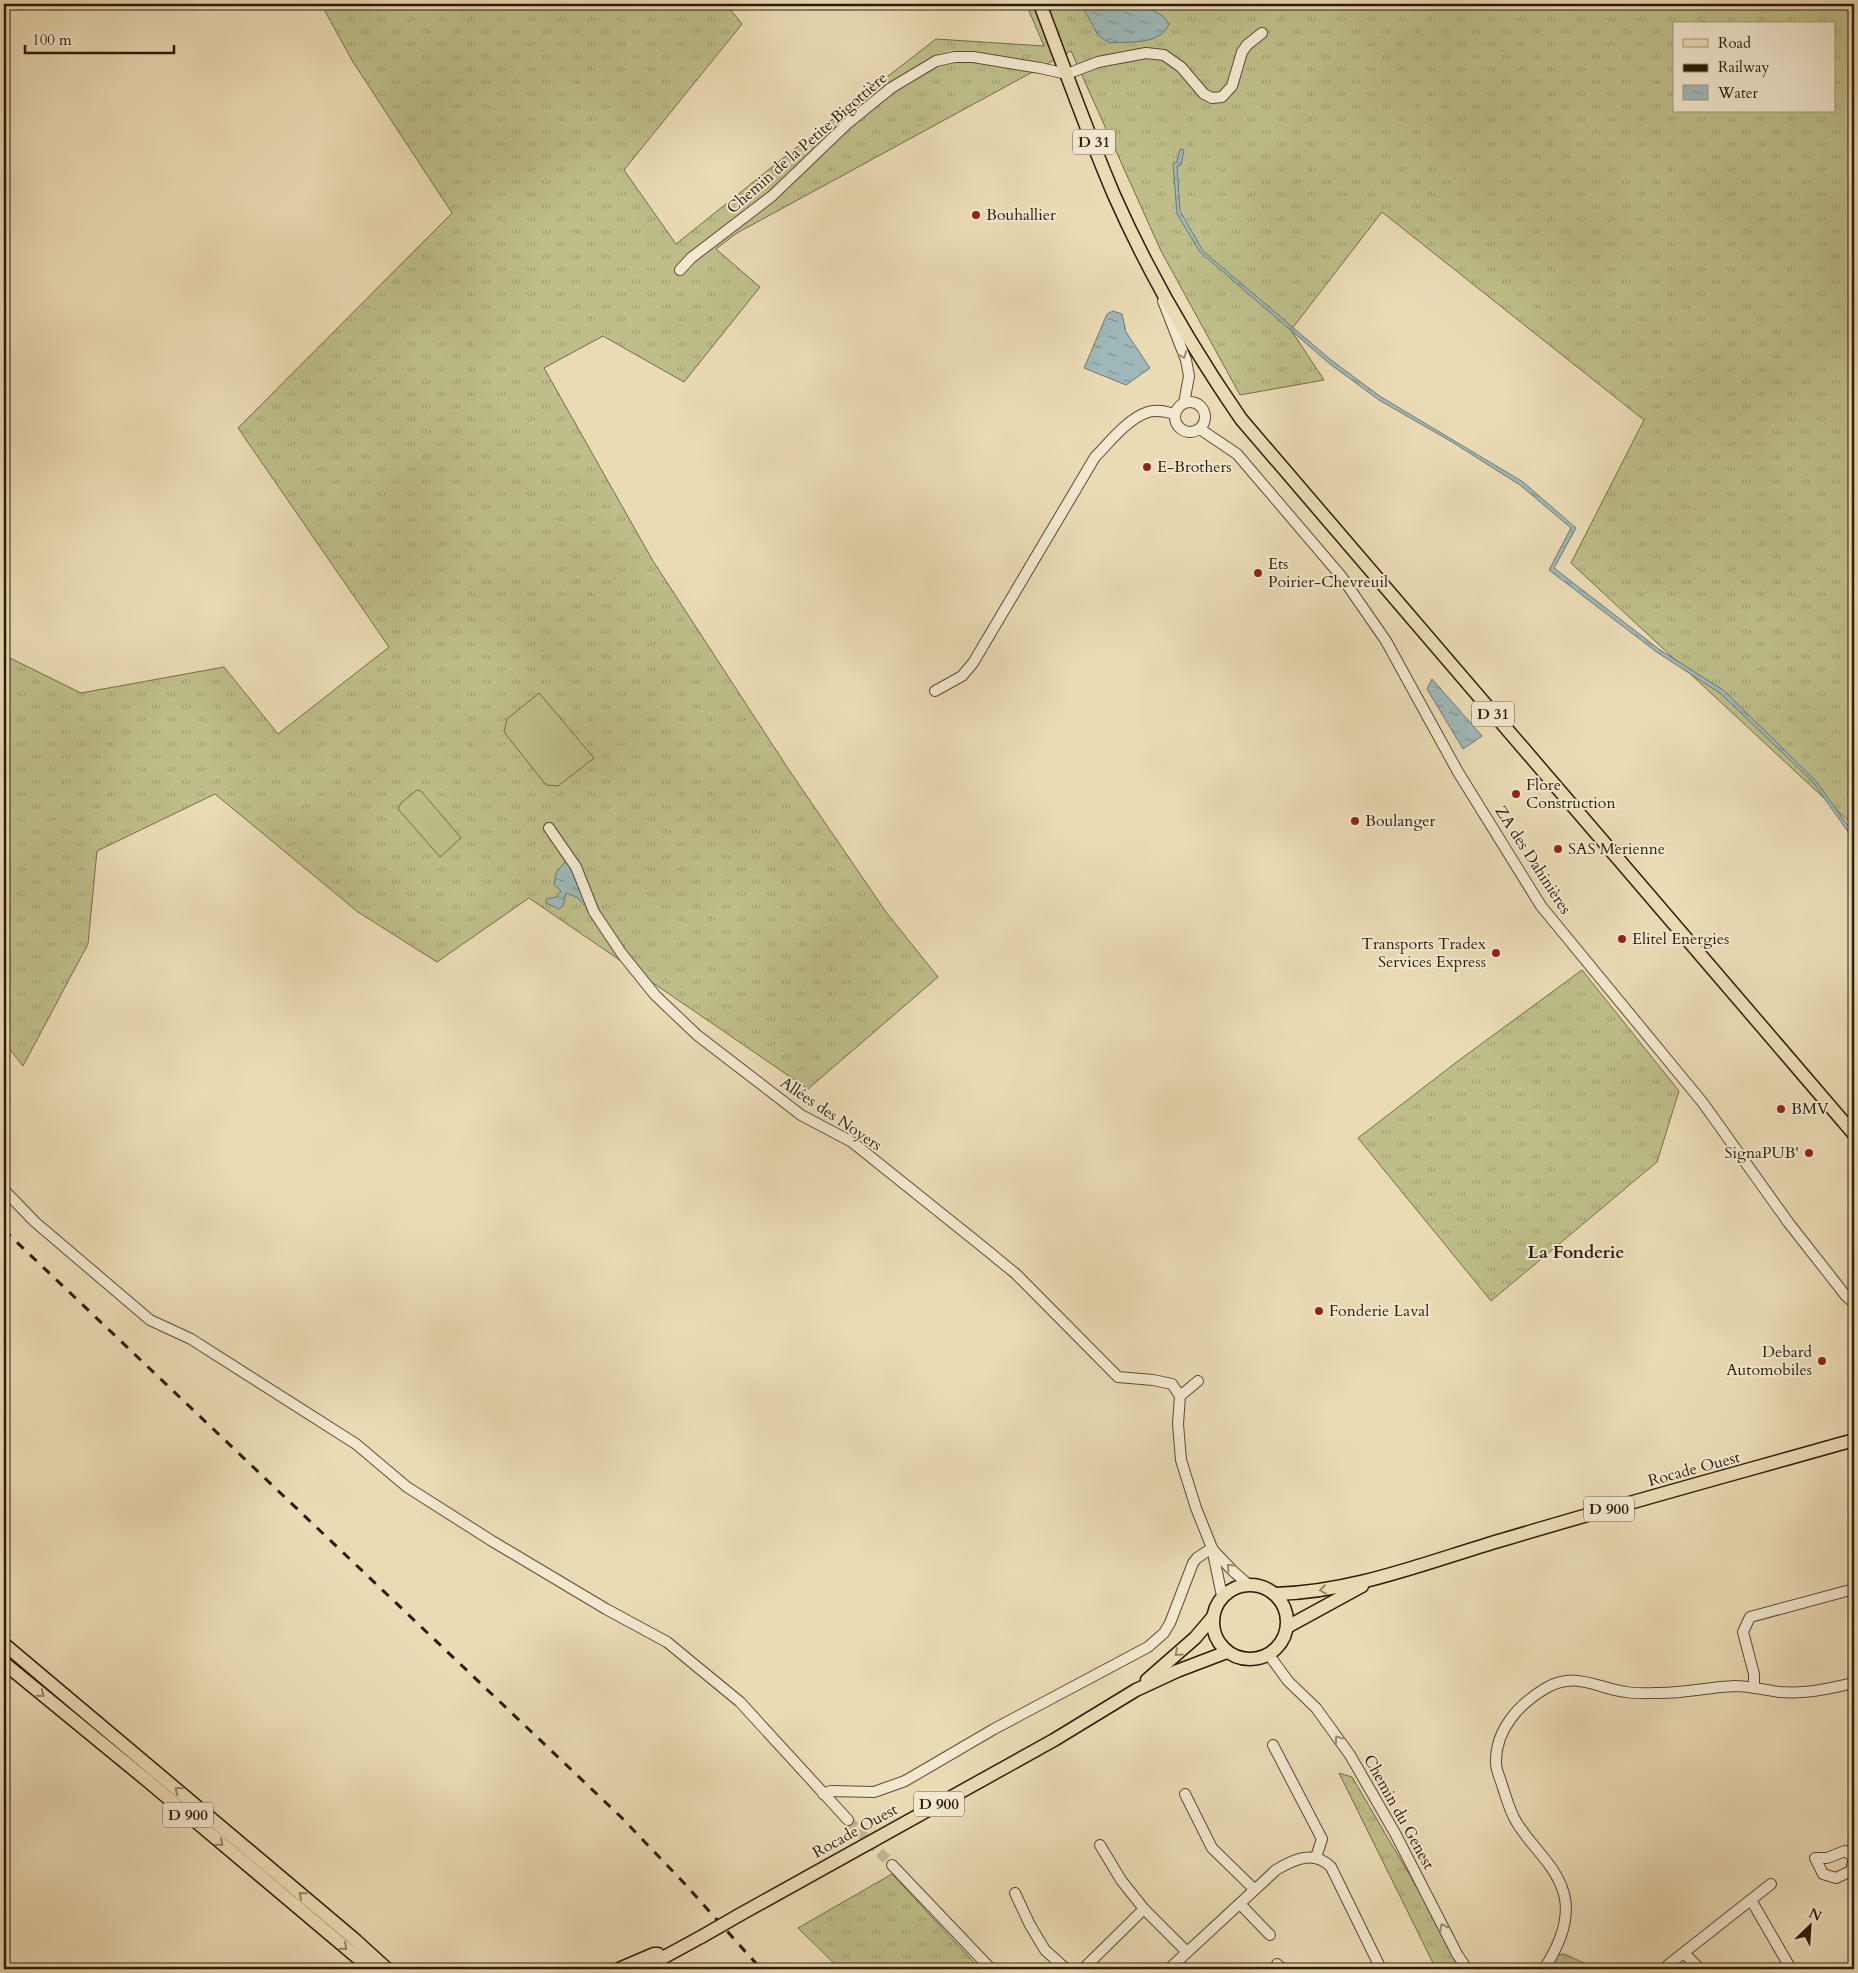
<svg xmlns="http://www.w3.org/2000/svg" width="1858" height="1973" font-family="Cardo,serif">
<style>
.grass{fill:url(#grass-tufts);stroke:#746c49;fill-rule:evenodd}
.pitch{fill:#bdbe89;stroke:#746c49}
.water{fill:url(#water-ripples);stroke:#707973}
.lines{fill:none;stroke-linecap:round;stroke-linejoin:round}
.minor-tunnel{stroke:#c5b593;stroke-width:10;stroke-dasharray:10 5;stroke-linecap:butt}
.minor-casing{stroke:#5c4b34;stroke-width:12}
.major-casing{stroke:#2c1b09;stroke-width:15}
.minor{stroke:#f2e8cf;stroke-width:10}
.major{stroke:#ebdbb5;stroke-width:12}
.rail{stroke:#2c1b09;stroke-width:3;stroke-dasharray:9 9;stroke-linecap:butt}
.major-bridge-casing{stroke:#2c1b09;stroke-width:15;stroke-linecap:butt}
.major-bridge{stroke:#ebdbb5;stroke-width:12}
.oneway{stroke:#998c76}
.oneway2{stroke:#958568}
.poi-dot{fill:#8f2418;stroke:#f2e8cf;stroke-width:2}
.labels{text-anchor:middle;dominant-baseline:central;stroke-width:4;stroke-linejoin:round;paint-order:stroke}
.shield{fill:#f2e8cf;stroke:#675844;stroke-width:1}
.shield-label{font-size:15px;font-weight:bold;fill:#2c1b09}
.street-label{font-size:16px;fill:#2c1b09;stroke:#f2e8cf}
.poi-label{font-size:16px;fill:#2c1b09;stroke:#f2e8cf;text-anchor:start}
.neighbourhood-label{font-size:18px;font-weight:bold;fill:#2c1b09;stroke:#f2e8cf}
</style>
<defs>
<pattern id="grass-tufts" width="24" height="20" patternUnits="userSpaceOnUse" patternTransform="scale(1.25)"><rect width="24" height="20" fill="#bdbe89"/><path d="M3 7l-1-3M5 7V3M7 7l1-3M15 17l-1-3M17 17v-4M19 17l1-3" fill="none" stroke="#a3a375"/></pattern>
<pattern id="water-ripples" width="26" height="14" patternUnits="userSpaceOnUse" patternTransform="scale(1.25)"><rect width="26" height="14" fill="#9eb8b9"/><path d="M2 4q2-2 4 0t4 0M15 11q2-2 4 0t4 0" fill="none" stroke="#819595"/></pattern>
</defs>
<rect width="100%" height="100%" fill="#ebdbb5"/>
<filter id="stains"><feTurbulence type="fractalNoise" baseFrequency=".004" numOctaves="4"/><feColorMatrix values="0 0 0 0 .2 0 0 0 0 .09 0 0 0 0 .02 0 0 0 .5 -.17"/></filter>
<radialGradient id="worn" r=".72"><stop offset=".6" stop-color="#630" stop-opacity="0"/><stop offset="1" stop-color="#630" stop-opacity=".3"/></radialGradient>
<!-- grass -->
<g class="grass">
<path d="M321,4H726L742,24L624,170L676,244L812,135L936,39L1044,46L1026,4H1854V826L1571,563L1644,420L1382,212L1291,330L1324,380L1240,395L1161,251L1071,51L737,233L716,249L760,287L684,382L603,336L544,368L653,561L787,767L886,912L938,977L808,1089L529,898L437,962L358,912L215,794L97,851L88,944L23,1066L4,1042V655L81,693L224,667L278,734L389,647L238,428L452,213L353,62ZM1674,24H1834V111H1674Z"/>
<polygon points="1582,970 1679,1091 1657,1162 1491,1301 1358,1138 1458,1061"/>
<polygon points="1339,1773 1352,1777 1465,1969 1436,1969"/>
<polygon points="892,1874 980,1969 840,1969 798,1928"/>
<polygon points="1564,1954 1597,1969 1549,1969 1557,1955"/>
</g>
<!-- pitch -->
<g class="pitch">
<polygon points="539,693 594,758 558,786 546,785 504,732 507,719"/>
<polygon points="417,790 421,791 461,838 440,857 398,809 401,803"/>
</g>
<!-- water -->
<g class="water">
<path d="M1081,4H1140L1163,16L1169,24C1159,46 1130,41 1109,43L1098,35Z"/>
<polygon points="1180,149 1184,150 1181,165 1177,166 1180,211 1203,251 1331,360 1381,397 1523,482 1576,528 1554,568 1660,650 1723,690 1816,781 1854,834 1854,840 1812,781 1720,693 1658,653 1549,570 1571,528 1520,485 1452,442 1379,400 1330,364 1200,252 1177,214 1173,163 1177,162"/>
<polygon points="1113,311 1122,314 1126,332 1150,368 1126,385 1084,368 1107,314"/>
<polygon points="1432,679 1482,736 1463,749 1427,689"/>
<polygon points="567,859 588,901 584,905 577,897 566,893 563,906 559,909 546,903 546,899 556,897 561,891 554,885 556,873"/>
</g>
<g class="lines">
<!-- minor-tunnel -->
<polyline class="minor-tunnel" points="848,1820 892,1865"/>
<defs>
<g id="minor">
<polyline points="680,270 691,258 772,196 848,123 891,88 936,61 955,57 973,57 1040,68 1067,74 1098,62 1146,53 1164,55 1181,67 1204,94 1212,98 1222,97 1232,86 1242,52 1247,45 1262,33"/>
<polyline points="1163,301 1186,360 1189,376 1184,403"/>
<circle cx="1190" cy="417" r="15"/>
<polyline points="1200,429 1237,454 1341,576 1386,641 1458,772 1541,906 1703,1103 1788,1222 1846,1296 1854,1303"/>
<path d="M935,691L962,676L973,663L1095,457C1110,442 1127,419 1148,412C1157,409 1167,412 1175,414"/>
<polyline points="549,828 576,867 594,912 622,954 655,995 697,1035 801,1115 852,1142 983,1247 1016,1274 1118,1377 1153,1380 1172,1384 1180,1396 1178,1424 1181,1460 1196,1508 1212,1548 1222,1596"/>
<polyline points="4,1190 35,1222 150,1320 191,1339 356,1444 407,1487 492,1541 606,1609 667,1642 740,1702 848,1820"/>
<polyline points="1180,1396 1198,1381"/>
<polyline points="1212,1549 1234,1572 1249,1585"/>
<polyline points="1269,1655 1288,1681 1316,1708 1350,1755 1395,1833 1457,1954 1467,1969"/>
<polyline points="1754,1688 1754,1674 1743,1632 1750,1617 1854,1589"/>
<polyline points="1273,1745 1322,1839 1316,1857"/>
<polyline points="823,1794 831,1791 874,1792 905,1781 994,1729 1148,1647 1164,1633 1170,1623 1193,1563 1197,1558 1212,1548"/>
<polyline points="1185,1794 1212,1848 1254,1889"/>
<polyline points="1100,1845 1121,1880 1144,1909 1187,1952"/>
<polygon points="1845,1851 1854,1857 1851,1871 1836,1878 1823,1874 1815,1858 1827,1858"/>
<polyline points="892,1865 991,1969"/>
<polyline points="1015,1893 1030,1925 1045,1950 1066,1969"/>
<polyline points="1751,1900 1791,1969"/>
<polyline points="1240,1904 1270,1935"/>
<polyline points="1684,1953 1700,1969"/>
<polyline points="1277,1964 1283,1969"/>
<polyline points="1668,1965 1771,1884"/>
<polyline points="1083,1969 1144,1909"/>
<path d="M1169,1969L1276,1870C1294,1859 1314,1850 1331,1867L1381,1969"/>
<path d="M1544,1969C1559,1946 1573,1916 1562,1888C1553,1863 1531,1846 1517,1823C1510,1812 1507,1800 1503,1788C1501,1780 1496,1771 1496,1763C1495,1730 1519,1704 1546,1688C1576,1671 1596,1688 1626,1692C1635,1694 1646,1693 1656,1693C1682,1694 1708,1687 1735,1686C1750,1686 1765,1690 1780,1692C1808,1694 1827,1689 1854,1683"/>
</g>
<g id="major">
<path d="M1040,4C1064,67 1087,132 1114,195C1149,274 1192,348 1241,419L1854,1134"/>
<circle cx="1250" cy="1622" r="37"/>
<path d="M1275,1594C1354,1592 1427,1562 1502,1540C1619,1505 1737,1473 1854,1440"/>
<polyline points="1287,1627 1362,1586"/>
<polyline points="4,1644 353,1938 387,1969"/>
<polyline points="4,1663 149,1782 371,1969"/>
<polyline points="1147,1680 1195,1638 1212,1618"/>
<polyline points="741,1914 1054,1740 1136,1690 1177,1671 1227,1652"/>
<polyline points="619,1969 654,1954 658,1954"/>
<polyline points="642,1969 701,1937"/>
</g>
</defs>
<!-- minor casing -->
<use href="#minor" class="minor-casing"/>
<!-- major casing -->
<use href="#major" class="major-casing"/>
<!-- minor -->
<use href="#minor" class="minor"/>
<!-- major -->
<use href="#major" class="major"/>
<!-- rail -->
<polyline class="rail" points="4,1230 621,1817 684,1883 761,1969"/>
<defs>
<polyline id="major-bridge" points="701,1937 741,1914"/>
</defs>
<!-- major-bridge casing -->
<use href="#major-bridge" class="major-bridge-casing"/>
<!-- major-bridge -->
<use href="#major-bridge" class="major-bridge"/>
</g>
<!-- one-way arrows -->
<defs><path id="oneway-chevron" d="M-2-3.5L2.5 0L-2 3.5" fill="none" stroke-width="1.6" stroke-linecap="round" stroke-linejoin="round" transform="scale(1.25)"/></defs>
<g class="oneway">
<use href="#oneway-chevron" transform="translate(1183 355) rotate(69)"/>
<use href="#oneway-chevron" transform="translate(1230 1567) rotate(-134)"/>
<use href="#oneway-chevron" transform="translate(1338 1739) rotate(-126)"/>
<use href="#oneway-chevron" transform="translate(1443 1927) rotate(-117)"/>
</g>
<g class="oneway2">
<use href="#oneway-chevron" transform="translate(1323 1590) rotate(171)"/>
<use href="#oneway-chevron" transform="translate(1178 1653) rotate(138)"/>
<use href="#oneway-chevron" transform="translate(41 1694) rotate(39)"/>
<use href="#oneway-chevron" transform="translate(178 1790) rotate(-140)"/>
<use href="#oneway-chevron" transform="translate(220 1843) rotate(41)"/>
<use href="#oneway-chevron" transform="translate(302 1895) rotate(-140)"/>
<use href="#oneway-chevron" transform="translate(344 1947) rotate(40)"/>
</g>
<!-- markers -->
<g class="poi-dot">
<circle cx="976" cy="215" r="5"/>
<circle cx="1147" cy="467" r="5"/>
<circle cx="1258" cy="573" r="5"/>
<circle cx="1516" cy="794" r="5"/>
<circle cx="1355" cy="821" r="5"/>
<circle cx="1558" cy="849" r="5"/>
<circle cx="1622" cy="939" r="5"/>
<circle cx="1496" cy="953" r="5"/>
<circle cx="1781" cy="1109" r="5"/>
<circle cx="1809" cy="1153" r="5"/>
<circle cx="1319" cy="1311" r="5"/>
<circle cx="1822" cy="1361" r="5"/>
</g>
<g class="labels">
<!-- shield labels -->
<g class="shield">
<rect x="1073" y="129.5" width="42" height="25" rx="4"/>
<rect x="1472" y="701.5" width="42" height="25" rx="4"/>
<rect x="1584" y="1496.5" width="50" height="25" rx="4"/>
<rect x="914" y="1791.5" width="50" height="25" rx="4"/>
<rect x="163" y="1802.5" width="50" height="25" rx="4"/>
</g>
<g class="shield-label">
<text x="1094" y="142">D 31</text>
<text x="1493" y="714">D 31</text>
<text x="1609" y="1509">D 900</text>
<text x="939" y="1804">D 900</text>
<text x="188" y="1815">D 900</text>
</g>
<!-- street labels -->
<g class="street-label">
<text transform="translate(807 143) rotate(-41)">Chemin de la Petite Bigottière</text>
<text transform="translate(1533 860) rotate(57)">ZA des Dahinières</text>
<text transform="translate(831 1114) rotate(34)">Allées des Noyers</text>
<text transform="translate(1694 1469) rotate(-15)">Rocade Ouest</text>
<text transform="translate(1399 1812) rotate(61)">Chemin du Genest</text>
<text transform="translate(855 1831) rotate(-29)">Rocade Ouest</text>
</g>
<!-- poi labels -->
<g class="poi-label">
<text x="986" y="215">Bouhallier</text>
<text x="1157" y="467">E-Brothers</text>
<text x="1268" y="564">Ets<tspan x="1268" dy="18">Poirier-Chevreuil</tspan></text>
<text x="1526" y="785">Flore<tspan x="1526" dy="18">Construction</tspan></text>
<text x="1365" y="821">Boulanger</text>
<text x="1568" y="849">SAS Merienne</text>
<text x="1632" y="939">Elitel Energies</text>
<text x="1486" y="944" text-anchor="end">Transports Tradex<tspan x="1486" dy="18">Services Express</tspan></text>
<text x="1791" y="1109">BMV</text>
<text x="1799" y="1153" text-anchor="end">SignaPUB'</text>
<text x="1329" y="1311">Fonderie Laval</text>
<text x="1812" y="1352" text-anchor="end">Debard<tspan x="1812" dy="18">Automobiles</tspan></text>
</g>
<!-- neighbourhood labels -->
<g class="neighbourhood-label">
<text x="1576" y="1252">La Fonderie</text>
</g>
</g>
<!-- margin -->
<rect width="1858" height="1973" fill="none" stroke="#ebdbb5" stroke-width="20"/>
<rect x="5" y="5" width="1848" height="1963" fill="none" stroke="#2c1b09" stroke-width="2.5"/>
<rect x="10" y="10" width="1838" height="1953" fill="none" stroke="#2c1b09"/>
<!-- legend -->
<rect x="1673" y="22" width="162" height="90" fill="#f2e8cf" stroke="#a39680"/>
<rect x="1683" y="39" width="25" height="8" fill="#ebdbb5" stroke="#a39680"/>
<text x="1718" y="48" font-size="15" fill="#2c1b09">Road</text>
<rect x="1683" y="64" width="25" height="8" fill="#2c1b09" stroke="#a39680"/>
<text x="1718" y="72" font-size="15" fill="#2c1b09">Railway</text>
<rect x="1683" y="85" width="25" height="15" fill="url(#water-ripples)" stroke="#a39680"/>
<text x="1718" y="98" font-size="15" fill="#2c1b09">Water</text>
<!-- north arrow -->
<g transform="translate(1810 1926) rotate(25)" stroke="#f2e8cf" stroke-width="4" paint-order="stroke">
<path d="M0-4L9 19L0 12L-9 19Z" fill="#2c1b09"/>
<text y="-8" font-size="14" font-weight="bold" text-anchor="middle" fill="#2c1b09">N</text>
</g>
<!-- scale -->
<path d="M25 45v8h149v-8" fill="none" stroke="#2c1b09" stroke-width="2.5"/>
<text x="32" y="45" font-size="15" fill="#2c1b09" stroke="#f2e8cf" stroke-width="4" paint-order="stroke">100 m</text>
<rect width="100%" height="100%" filter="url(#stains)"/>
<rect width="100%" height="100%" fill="url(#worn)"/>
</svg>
